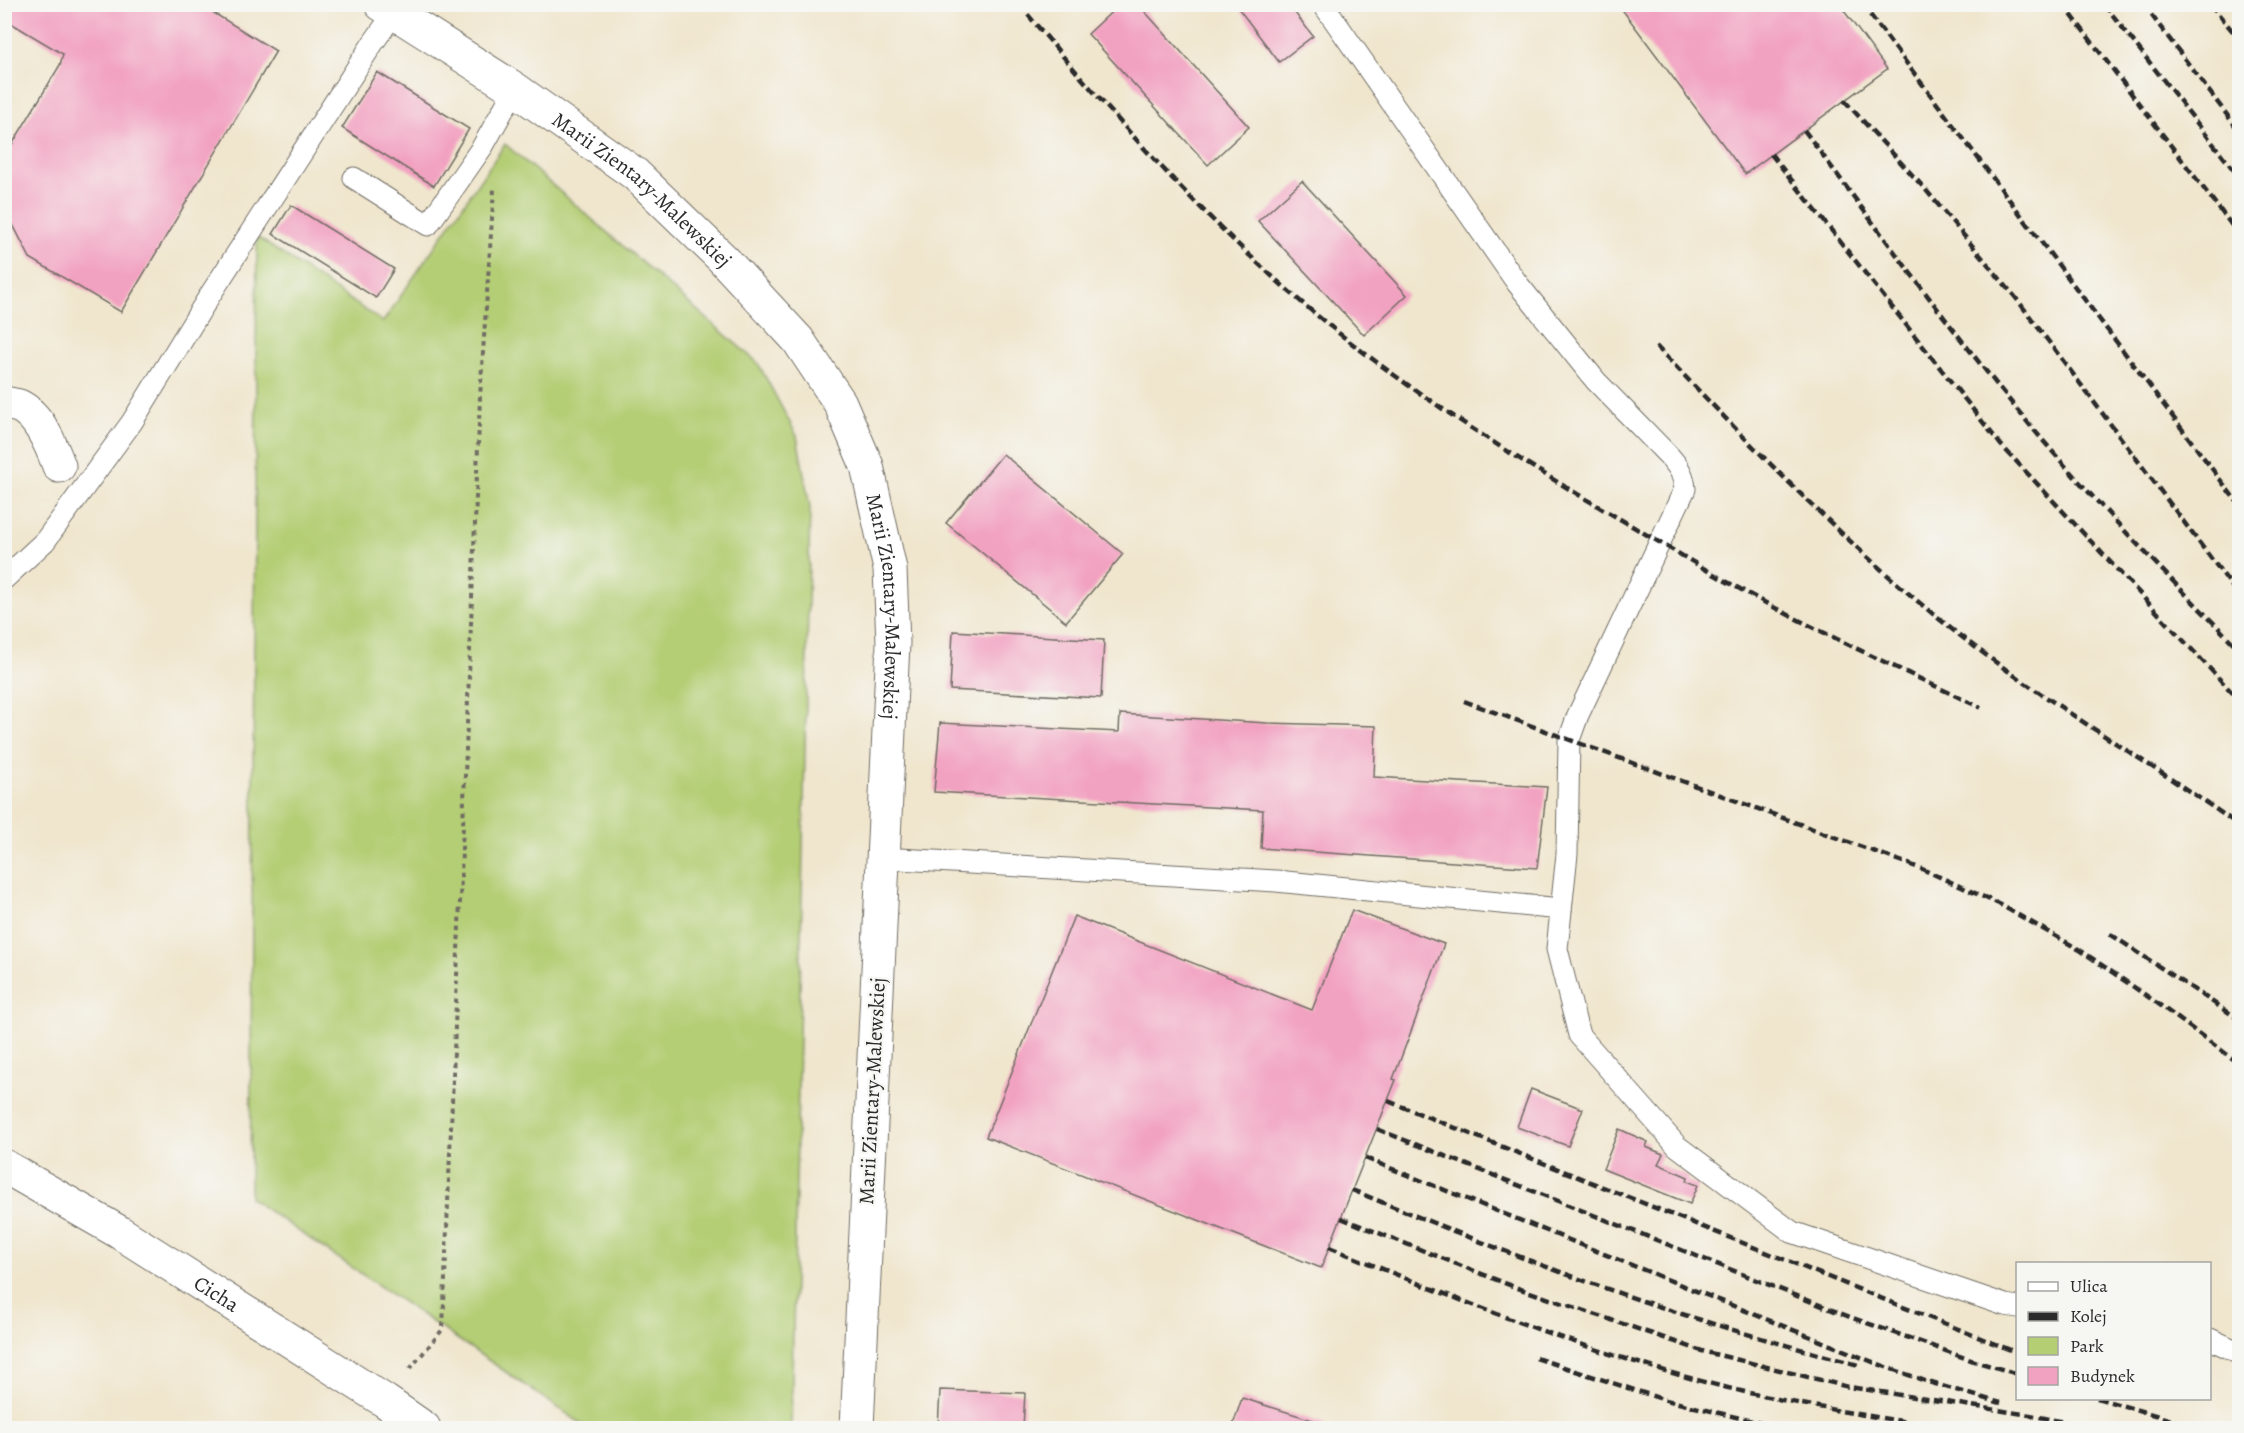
<svg xmlns="http://www.w3.org/2000/svg" width="2244" height="1433" font-family="Alegreya,serif">
<style>
.green{fill:#b4ce74;stroke:#707c50;stroke-width:1.5}
.building{fill:#f2a2c1}
.lines{fill:none;stroke-linecap:round;stroke-linejoin:round}
.service-casing{stroke:#706c64;stroke-width:23}
.minor-casing{stroke:#706c64;stroke-width:35}
.path{stroke:#706c64;stroke-width:4;stroke-dasharray:4.5 4.5;stroke-linecap:butt}
.service{stroke:#fff;stroke-width:21}
.minor{stroke:#fff;stroke-width:33}
.rail{stroke:#2b2b2b;stroke-width:4.5;stroke-dasharray:9 4.5;stroke-linecap:butt}
.labels{text-anchor:middle;dominant-baseline:central;stroke-width:4.5;stroke-linejoin:round;paint-order:stroke}
.street-label{font-size:21px;fill:#2b2b2b;stroke:#f6f6f2}
</style>
<rect width="100%" height="100%" fill="#f6f6f2"/>
<filter id="ink" filterUnits="userSpaceOnUse"><feTurbulence type="fractalNoise" baseFrequency=".0167" numOctaves="2"/><feDisplacementMap in="SourceGraphic" scale="12" xChannelSelector="R" yChannelSelector="G"/><feConvolveMatrix kernelMatrix="1 2 1 2 8 2 1 2 1" color-interpolation-filters="sRGB"/></filter>
<filter id="wash" filterUnits="userSpaceOnUse"><feTurbulence type="fractalNoise" baseFrequency=".008" numOctaves="4" result="noise"/><feDisplacementMap in="SourceGraphic" scale="24" xChannelSelector="R" yChannelSelector="G"/><feGaussianBlur stdDeviation="1.35" result="paint"/><feColorMatrix in="noise" values="0 0 0 0 0 0 0 0 0 0 0 0 0 0 0 0 0 1.4 0 .05"/><feComposite in="paint" operator="in"/></filter>
<g filter="url(#wash)">
<rect width="100%" height="100%" fill="#f0e6ce"/>
<!-- green -->
<polygon class="green" points="505,144 758,363 797,436 810,507 791,1428 588,1428 250,1198 257,237 383,322"/>
<g id="blocks">
<!-- building -->
<g class="building">
<polygon points="4,4 199,4 276,51 121,312 30,258 4,207 4,137 10,148 60,65 63,54 4,19"/>
<polygon points="1120,4 1138,4 1249,127 1208,165 1088,34"/>
<polygon points="1235,4 1288,4 1313,36 1279,62"/>
<polygon points="1618,4 1839,4 1887,69 1745,174"/>
<polygon points="377,72 469,129 434,186 342,128"/>
<polygon points="1302,181 1407,295 1364,335 1258,221"/>
<polygon points="291,205 394,269 376,298 273,234"/>
<polygon points="1003,454 1123,554 1066,622 946,523"/>
<polygon points="953,631 1104,640 1101,698 950,690"/>
<polygon points="1120,714 1267,723 1376,726 1374,777 1547,787 1537,868 1261,848 1263,810 934,792 940,723 1119,732"/>
<polygon points="1352,910 1444,944 1393,1079 1396,1080 1321,1268 986,1137 1074,916 1312,1010"/>
<polygon points="1531,1089 1583,1109 1568,1146 1517,1127"/>
<polygon points="1619,1129 1648,1142 1646,1147 1663,1154 1658,1164 1688,1177 1687,1181 1698,1185 1690,1204 1603,1169"/>
<polygon points="940,1390 1025,1393 1023,1428 938,1428"/>
<polygon points="1242,1398 1325,1424 1324,1428 1232,1428"/>
</g>
</g>
</g>
<g filter="url(#ink)">
<use href="#blocks" fill-opacity="0" stroke="#706c64" stroke-width="1.5"/>
<g class="lines">
<defs>
<g id="service">
<path d="M1323,4L1517,283L1596,381L1669,456C1678,466 1684,474 1685,489L1578,715L1569,740L1567,854L1557,949L1579,1035L1677,1146L1792,1232L2005,1305L2018,1307"/>
<polyline points="354,178 428,225 483,146 515,89"/>
<polyline points="4,579 45,541 132,422 210,295 373,43 394,13"/>
<polyline points="882,858 1276,881 1561,909"/>
<polyline points="2210,1339 2240,1353"/>
</g>
<g id="minor">
<path id="s1" d="M381,4L515,89L635,174L723,259L798,340L840,403L867,466L890,569L893,643L857,1428"/>
<path d="M4,403C9,404 15,405 19,406C39,415 52,447 59,466"/>
<path id="s2" d="M4,1166L119,1232L385,1401L424,1428"/>
</g>
</defs>
<!-- service casing -->
<use href="#service" class="service-casing"/>
<!-- minor casing -->
<use href="#minor" class="minor-casing"/>
<!-- path -->
<polyline class="path" points="410,1369 443,1329 480,397 494,189"/>
<!-- service -->
<use href="#service" class="service"/>
<!-- minor -->
<use href="#minor" class="minor"/>
<!-- rail -->
<g class="rail">
<path d="M1019,4C1113,117 1212,229 1325,322C1411,392 1506,452 1601,508C1662,543 1722,581 1785,613C1849,646 1915,676 1981,708"/>
<polyline points="1862,4 2240,506"/>
<polyline points="2063,4 2240,236"/>
<polyline points="2104,4 2240,178"/>
<polyline points="2143,4 2240,132"/>
<polyline points="2210,4 2240,40"/>
<polyline points="1844,100 1925,189 2016,298 2240,597"/>
<path d="M1804,130C1881,233 1957,339 2040,437C2103,511 2172,580 2240,650"/>
<polyline points="1771,154 2001,445 2240,701"/>
<path d="M1656,346C1745,439 1834,532 1933,614C2029,693 2138,754 2240,826"/>
<polyline points="1464,701 1922,869 1999,904 2080,950 2157,1003 2240,1064"/>
<polyline points="2110,934 2240,1020"/>
<polyline points="1388,1101 2018,1353"/>
<polyline points="1377,1129 1850,1317 1971,1360 2018,1374"/>
<polyline points="1365,1158 1878,1364 1928,1382 2001,1403"/>
<path d="M1352,1190C1467,1237 1582,1283 1701,1320C1754,1337 1808,1351 1862,1366"/>
<polyline points="1341,1218 1512,1286 1702,1351 1849,1387 2030,1415 2094,1428"/>
<path d="M1329,1247C1458,1300 1589,1353 1724,1387C1798,1405 1873,1417 1948,1428"/>
<polyline points="1536,1358 1662,1399 1781,1428"/>
<polyline points="2097,1398 2199,1428"/>
</g>
</g>
</g>
<g class="labels">
<!-- street labels -->
<g class="street-label">
<text stroke="none"><textPath href="#s1" startOffset="321">Marii Zientary-Malewskiej</textPath></text>
<text stroke="none"><textPath href="#s1" startOffset="825">Marii Zientary-Malewskiej</textPath></text>
<text transform="translate(872 1091) rotate(-87)">Marii Zientary-Malewskiej</text>
<text stroke="none"><textPath href="#s2" startOffset="248">Cicha</textPath></text>
</g>
</g>
<!-- margin -->
<rect width="2244" height="1433" fill="none" stroke="#f6f6f2" stroke-width="24"/>
<!-- legend -->
<rect x="2016" y="1262" width="195" height="138" fill="#f6f6f2" stroke="#a5a5a2" stroke-width="1.5"/>
<rect x="2028" y="1282" width="30" height="9" fill="#ffffff" stroke="#a5a5a2" stroke-width="1.5"/>
<text x="2070" y="1292" font-size="18" fill="#2b2b2b">Ulica</text>
<rect x="2028" y="1312" width="30" height="9" fill="#2b2b2b" stroke="#a5a5a2" stroke-width="1.5"/>
<text x="2070" y="1322" font-size="18" fill="#2b2b2b">Kolej</text>
<rect x="2028" y="1337" width="30" height="18" fill="#b4ce74" stroke="#a5a5a2" stroke-width="1.5"/>
<text x="2070" y="1352" font-size="18" fill="#2b2b2b">Park</text>
<rect x="2028" y="1367" width="30" height="18" fill="#f2a2c1" stroke="#a5a5a2" stroke-width="1.5"/>
<text x="2070" y="1382" font-size="18" fill="#2b2b2b">Budynek</text>
</svg>
